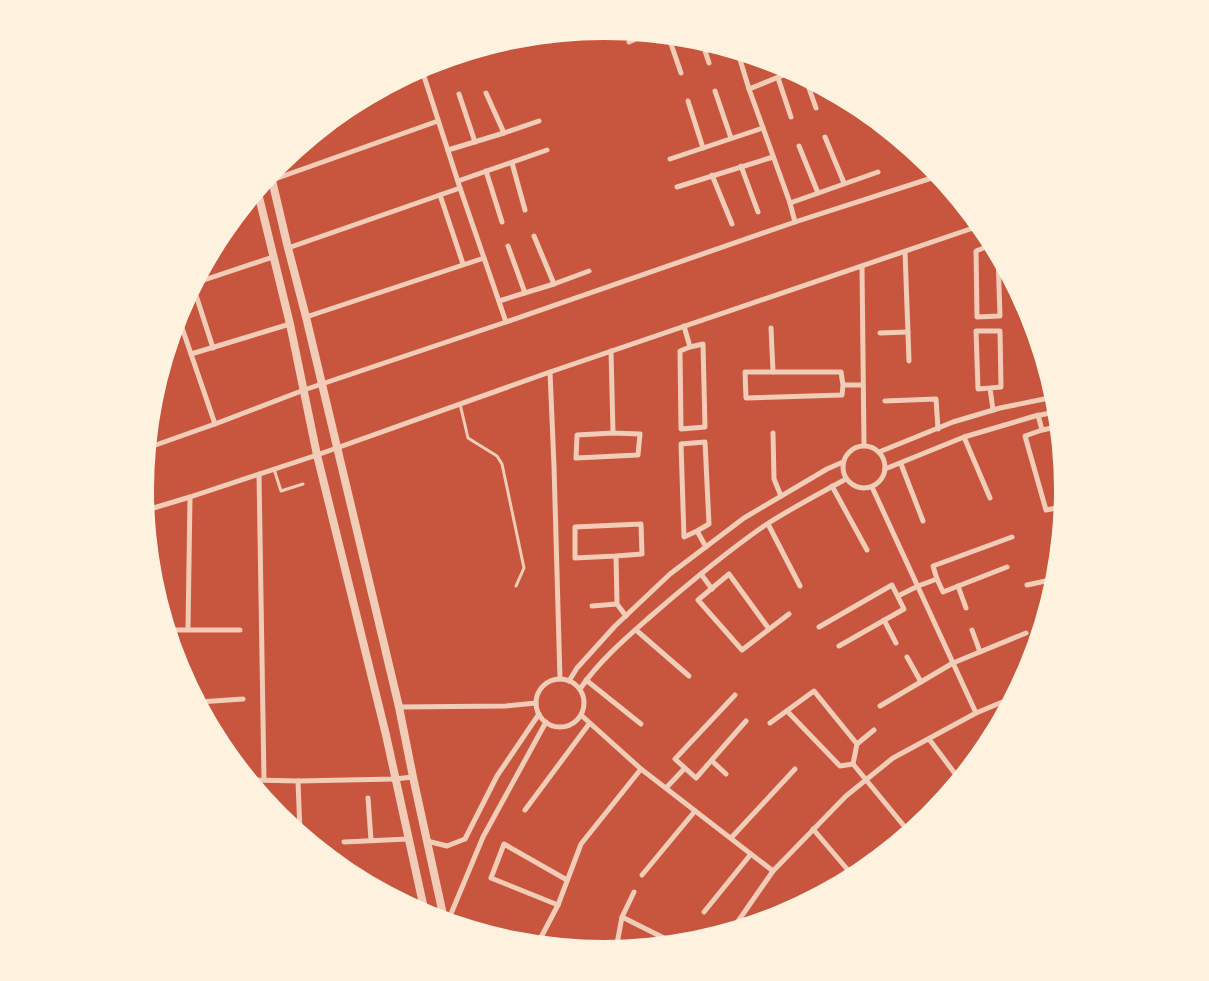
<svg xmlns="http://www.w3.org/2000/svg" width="1209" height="981" font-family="'Varela Round',sans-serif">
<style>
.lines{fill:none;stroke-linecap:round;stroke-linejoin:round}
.service{stroke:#f1ccb7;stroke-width:3}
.minor{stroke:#f1ccb7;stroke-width:5}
.tertiary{stroke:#f1ccb7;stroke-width:8}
</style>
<rect width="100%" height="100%" fill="#c8553d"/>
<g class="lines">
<!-- service -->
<g class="service">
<polyline points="460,404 468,438 497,456 502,464 524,568 516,586"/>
<polyline points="274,469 281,491 303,484"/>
</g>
<!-- minor -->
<g class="minor">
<polyline points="669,38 681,73"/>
<polyline points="629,42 645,35"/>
<polyline points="702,42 709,63"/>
<polyline points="738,53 749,89 790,203 795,222"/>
<polyline points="422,70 460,188 506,322"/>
<polyline points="778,78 791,117"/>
<polyline points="806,80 816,108"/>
<polyline points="749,89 791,72"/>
<polyline points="715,91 731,138"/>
<polyline points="486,93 504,133"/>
<polyline points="459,94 475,142"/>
<polyline points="688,101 703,148"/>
<polyline points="825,137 844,183"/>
<polyline points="799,146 818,193"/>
<polyline points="448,150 504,133 539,121"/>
<polyline points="670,159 763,128"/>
<polyline points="512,163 525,210"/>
<polyline points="741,166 758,212"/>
<polyline points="486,171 502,222"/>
<polyline points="712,175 732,224"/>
<polyline points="272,180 438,121"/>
<polyline points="458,181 547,150"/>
<polyline points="677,187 773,157"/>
<polyline points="440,195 463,264"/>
<polyline points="790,203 878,172"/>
<polyline points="981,229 986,247 976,251 977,317 1000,316 998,257"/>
<polyline points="534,236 554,284"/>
<polyline points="508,246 525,293"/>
<polyline points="288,248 460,188"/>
<polyline points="905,252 909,361"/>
<polyline points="862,267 864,445"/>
<polyline points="198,282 273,257"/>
<polyline points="194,289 213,348"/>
<polyline points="499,301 554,284 589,271"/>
<polyline points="306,317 484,258"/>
<polyline points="179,319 215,424"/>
<polyline points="684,326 690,347 680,351 681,429 705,427 703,344 690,347"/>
<polyline points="771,328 773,372"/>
<polyline points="880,333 908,332"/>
<polyline points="611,351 613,433 577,435 576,458 638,455 640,434 613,433"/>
<polyline points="191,354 290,324"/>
<polyline points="550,372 554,466 560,679"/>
<polyline points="843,385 841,372 745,372 746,398 842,395 843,385 863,385"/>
<polyline points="990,388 1001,387 1000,331 976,331 978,389 990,388 993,410"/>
<polyline points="885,401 936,399 938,429"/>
<polyline points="1038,415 1042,430"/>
<polyline points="1058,430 1057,427 1042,430 1025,436 1046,510 1062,507"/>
<polyline points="773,433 774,479 781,496"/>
<polyline points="964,437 990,498"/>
<circle cx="864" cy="467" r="21"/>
<polyline points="150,447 215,424 304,390 506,322 795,222 938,176"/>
<polyline points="879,452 953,422 1000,408 1054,397"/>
<polyline points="901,464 923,521"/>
<polyline points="885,469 964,437 1035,416 1056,412"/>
<polyline points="259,474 264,780"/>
<polyline points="832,486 867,550"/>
<polyline points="872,487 976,713"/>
<polyline points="147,510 190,497 317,455 550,372 979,226"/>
<polyline points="768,524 800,586"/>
<polyline points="697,531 709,524 705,442 681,444 684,537 697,531 706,547"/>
<polyline points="616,556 642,554 641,524 575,527 575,558 616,556 617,604 626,616"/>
<polyline points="1007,567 943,592 937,579 933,566 1012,537"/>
<polyline points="701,574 712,589"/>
<polyline points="1027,585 1055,579"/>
<polyline points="958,586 966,608"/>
<polyline points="898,596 918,586 937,579"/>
<polyline points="592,606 617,604"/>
<polyline points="884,620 896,643"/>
<polyline points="819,627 892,585 904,609 839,646"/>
<polyline points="188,629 190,497"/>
<polyline points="769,629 729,574 698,600 742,650 789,614"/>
<polyline points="169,630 240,630"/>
<polyline points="636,630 689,676"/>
<polyline points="972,630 980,652"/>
<polyline points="907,657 921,682"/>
<circle cx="560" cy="703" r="24"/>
<polyline points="586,680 641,724"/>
<polyline points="569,681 577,668 615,626 670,574 744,518 827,469 843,462"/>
<path d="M580,689C599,661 626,638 651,616C688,584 726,552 767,524C792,508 820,493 846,479"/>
<polyline points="735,695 675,759 696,778 746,721"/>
<polyline points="199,702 243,699"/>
<polyline points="880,706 953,663 1026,633"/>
<polyline points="399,707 506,706 536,703"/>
<polyline points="787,711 840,766 853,764"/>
<polyline points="581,715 641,769 773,871"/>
<polyline points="770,723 814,691 857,744"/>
<polyline points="929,739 959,779"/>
<polyline points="712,761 726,774"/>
<polyline points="853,764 909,832"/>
<polyline points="853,764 857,744 874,730"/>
<polyline points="250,780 298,781 395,779 413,777"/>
<polyline points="298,781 300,832"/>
<polyline points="666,788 684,769"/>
<polyline points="368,798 371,840"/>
<polyline points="525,810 589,724"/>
<polyline points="813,829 853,876"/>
<polyline points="731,838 795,769"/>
<polyline points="427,841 447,846 465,839 497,776 539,714"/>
<polyline points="344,842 408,839"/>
<polyline points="642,875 695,811"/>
<polyline points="558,905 491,878 504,844 567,880"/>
<polyline points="416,908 424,908"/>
<polyline points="704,912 751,854"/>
<polyline points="622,917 674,943"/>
<polyline points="448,921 483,837 546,722"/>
<polyline points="732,930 773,871 846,796 893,758 976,713 1012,698"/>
<polyline points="538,943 558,905 581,844 641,769"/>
<polyline points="616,949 622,917 634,892"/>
</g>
<!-- tertiary -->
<g class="tertiary">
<polyline points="271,176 288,248 306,317 399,707 413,777 444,919"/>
<polyline points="258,193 290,324 317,455 386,735 425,913"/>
</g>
</g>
<!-- crop -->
<path d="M0 0H1209V981H0ZM154 490a450 450 0 1 1 900 0a450 450 0 1 1-900 0Z" fill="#fff3e0" fill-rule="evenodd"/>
</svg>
